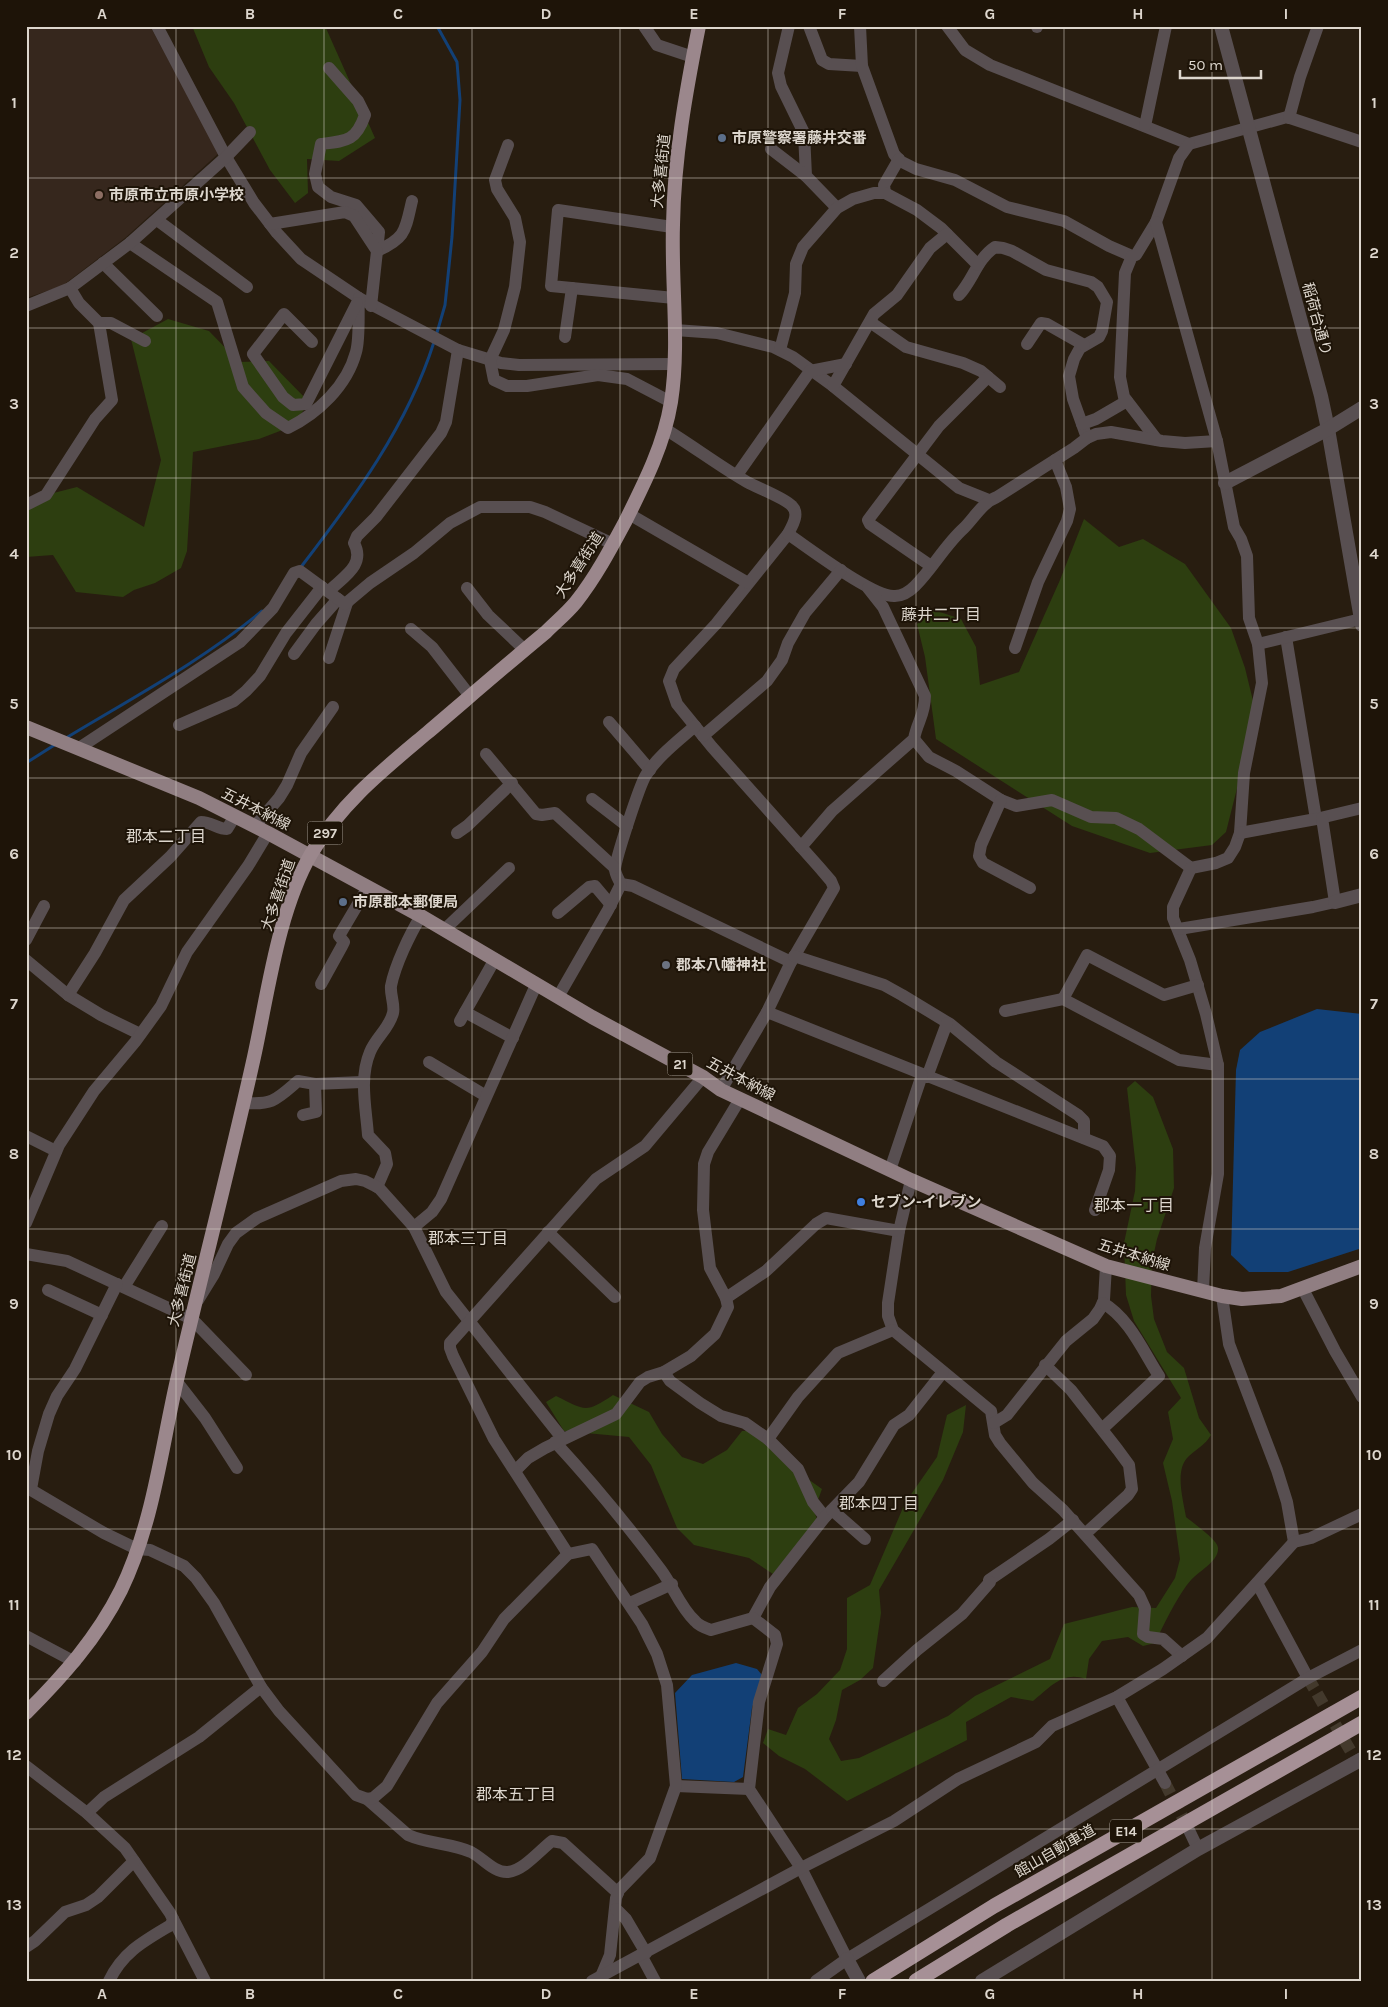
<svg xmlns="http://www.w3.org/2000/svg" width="1388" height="2007" font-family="Karla,'Noto Sans JP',sans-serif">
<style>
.education{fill:#36271d}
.green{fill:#2d3e10}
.water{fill:#124076}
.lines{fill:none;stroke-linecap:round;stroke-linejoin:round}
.stream{stroke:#124076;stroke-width:3}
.minor-tunnel{stroke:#43392c;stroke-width:12;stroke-dasharray:12 6;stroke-linecap:butt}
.minor{stroke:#584f51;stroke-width:12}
.tertiary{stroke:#584f51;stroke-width:14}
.primary{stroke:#907e82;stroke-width:14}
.trunk{stroke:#9b878c;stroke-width:14}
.motorway{stroke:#a69096;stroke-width:15}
.grid{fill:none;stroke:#ddd6cd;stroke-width:1;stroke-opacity:0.55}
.service-dot{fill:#5c6f8a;stroke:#1e1408;stroke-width:2}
.education-dot{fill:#8d6e63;stroke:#1e1408;stroke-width:2}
.worship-dot{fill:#6b7280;stroke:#1e1408;stroke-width:2}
.shop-dot{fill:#3f7fe0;stroke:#1e1408;stroke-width:2}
.labels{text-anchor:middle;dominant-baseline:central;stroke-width:4;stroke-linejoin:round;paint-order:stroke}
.shield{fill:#1e1408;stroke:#a49c92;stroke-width:1}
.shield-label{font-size:14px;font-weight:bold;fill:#ddd6cd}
.poi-label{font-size:15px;font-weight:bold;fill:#ddd6cd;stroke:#1e1408;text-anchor:start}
.street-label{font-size:15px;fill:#ddd6cd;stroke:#1e1408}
.neighbourhood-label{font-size:16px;fill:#ddd6cd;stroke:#1e1408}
.neatline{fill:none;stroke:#ddd6cd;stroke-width:2}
.grid-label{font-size:16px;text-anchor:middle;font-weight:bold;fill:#ddd6cd}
</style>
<rect width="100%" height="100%" fill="#281d10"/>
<!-- education -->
<polygon class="education" points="26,26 150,26 219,153 125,238 62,286 26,298"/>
<!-- green -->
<g class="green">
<polygon points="192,26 325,26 375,138 339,161 307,159 308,193 295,203 270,170 234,103 209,67"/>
<polygon points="168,319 209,331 239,362 269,361 309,402 293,426 259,439 193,452 187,551 181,568 155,583 134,590 123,597 76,592 53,555 26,557 26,500 77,487 144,527 161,460 131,339"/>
<polygon points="1084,519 1119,547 1143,539 1185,564 1231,628 1245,668 1256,713 1226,832 1212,845 1150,853 1072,826 936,739 925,657 917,624 934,610 961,619 976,647 980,685 1019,672 1060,580"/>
<path d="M1135,1081L1153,1097L1173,1149L1174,1188L1157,1239L1152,1262L1151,1296L1154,1319L1167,1352L1184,1368L1199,1418L1211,1435C1204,1446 1199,1447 1189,1456C1174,1469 1183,1499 1186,1517C1193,1523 1218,1540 1218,1548C1219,1561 1199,1571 1191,1580C1179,1593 1163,1626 1155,1643L1143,1646L1128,1637L1102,1641L1089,1659L1086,1679C1062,1671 1051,1687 1033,1701L1011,1697L966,1722L967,1740L847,1801L805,1769L779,1756L763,1743L768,1729L786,1735L798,1708L817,1694L840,1670L847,1649V1598L870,1585L905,1503L937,1457L947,1415L966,1405L963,1432L943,1480L879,1590L881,1613L873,1668L860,1680L842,1690L836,1720L829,1739L841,1761L859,1758L948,1716L975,1696L1050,1659L1064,1624L1132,1607L1156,1608L1175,1578L1180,1559L1172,1501L1163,1463L1173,1439L1168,1412L1181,1398L1134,1321L1126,1295L1124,1243L1135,1191L1136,1168L1127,1088Z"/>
<path d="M613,1395L649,1412L662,1434L682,1457L703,1464L727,1450L742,1431H752L791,1467L822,1489L814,1511L817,1519L773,1574L749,1558L694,1545L677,1528L651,1465L629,1437L564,1431L546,1402L556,1396C585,1410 585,1414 613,1395Z"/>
</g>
<!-- water -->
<g class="water">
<polygon points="1317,1009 1362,1014 1362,1248 1288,1272 1249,1272 1231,1255 1236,1070 1240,1050 1260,1032"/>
<polygon points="736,1663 757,1669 762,1675 752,1708 743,1777 734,1782 682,1779 675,1693 692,1675"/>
</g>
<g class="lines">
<!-- stream -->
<g class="stream">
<polyline points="436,336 445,305 452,237 460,100 457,62 437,26"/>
<path d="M301,567C354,498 407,427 434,342"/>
<path d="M66,738C132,698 202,661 262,611"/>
<polyline points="26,763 56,744"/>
</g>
<!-- minor-tunnel -->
<g class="minor-tunnel">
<polyline points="1308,1678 1357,1762"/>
<polyline points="1165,1783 1188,1828"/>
</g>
<!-- minor -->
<g class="minor">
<polyline points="157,26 226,157 254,203 277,233 301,259 359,298 458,350 501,363 519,365 675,364"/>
<polyline points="644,26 657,45 693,57"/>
<polyline points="789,26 778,73 781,86 804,133 806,176 837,208"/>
<polyline points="809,26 822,60 829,64 862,66"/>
<polyline points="860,26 862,66 894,154 900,161 916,169 955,180 1007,207 1064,221 1109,246 1132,256"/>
<polyline points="947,26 965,50 990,65 1189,144 1287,117 1362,142"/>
<polyline points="1037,27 1037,26"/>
<path d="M329,68L358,101L365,115C356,141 347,141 321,144L315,174L318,187L331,197L356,205L379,232L377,251C406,238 405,231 412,201"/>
<polyline points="1289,118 1300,77 1318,26"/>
<polyline points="1145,126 1166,26"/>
<polyline points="508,145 495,180 497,189 515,218 520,242 515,287 504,330 490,360 494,380 507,386 527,386 598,375 627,379 671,402"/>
<polyline points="771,149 806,176"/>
<polyline points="885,193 884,185 899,159"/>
<polyline points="157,220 247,287"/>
<polyline points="270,224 345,212 354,216 377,251 371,306"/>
<polyline points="672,227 558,210 551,286 674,298"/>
<path d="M130,243L217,302L243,387L266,413L288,428C318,413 347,386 356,352C360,338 358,314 359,298"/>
<polyline points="103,263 157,316"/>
<path d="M959,295C973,280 977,259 995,247L1003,248L1012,251L1046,270L1091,282L1098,287L1107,302L1102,331L1099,337L1080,348L1074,359L1069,376L1073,399L1087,438"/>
<polyline points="26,306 70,288 130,243 226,157 250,132"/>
<polyline points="870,322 906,347 963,363 981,371 1000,387"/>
<polyline points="99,323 111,323 145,341"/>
<polyline points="675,330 717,333 773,347 793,357 833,386 959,488 989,500"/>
<polyline points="565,337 572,288"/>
<polyline points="312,342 284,314 253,354 283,397 293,405 306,404 357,303"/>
<polyline points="1027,344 1041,323 1047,324 1084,345"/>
<polyline points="780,350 795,293 796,264 803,247 837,208 853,199 874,193 885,193 917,210 941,228 978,265"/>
<polyline points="833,386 874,314 897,295 930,248 947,234"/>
<polyline points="1082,424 1096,419 1127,401"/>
<path d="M665,429C693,446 719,466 747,482C758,488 785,498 792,506C800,514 792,526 788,534L716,624L674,669L669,681L677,704L712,747L819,867L831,881L834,888L791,962L767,1012L721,1090"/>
<polyline points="1157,440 1124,397 1120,377 1125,273 1132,256 1136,255 1156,222 1179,158 1189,144"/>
<polyline points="737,475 810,371 846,364"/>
<polyline points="26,505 46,495 95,419 112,400 99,323 79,303 70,288"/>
<polyline points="629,514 748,583"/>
<path d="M788,534C809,548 874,598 895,596C903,596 910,591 915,586C933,568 945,545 964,528C974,518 983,502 997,497L1074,448L1087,438L1096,434L1111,432L1162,441L1185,443L1217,441"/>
<polyline points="931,566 870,524 868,520 939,426 988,377"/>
<polyline points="467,588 488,615 525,650"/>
<path d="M329,591C343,577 366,565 354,543L357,536L376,517L441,433L446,422L458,350"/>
<polyline points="411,629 432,647 470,696"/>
<polyline points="1286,637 1316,819"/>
<polyline points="1258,644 1361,619"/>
<polyline points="1015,648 1038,582 1067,521 1070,509 1066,487 1055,460"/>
<polyline points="294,654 316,624 338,599"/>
<polyline points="329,658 347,603"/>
<polyline points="609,722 650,770"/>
<polyline points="179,725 234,701 246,691 260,676 286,633 322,587"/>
<path d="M695,726C678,741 658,756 646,775C640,784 615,860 615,870C616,875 618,879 621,884L633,886L791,962"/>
<polyline points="703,736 767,681 782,660 788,643 805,613 841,570"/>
<polyline points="914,739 929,757 956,771 1001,800 1016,806 1052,800 1091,817 1116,818 1139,829 1191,868 1216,863 1228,858 1235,847 1240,833 1244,773 1262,683 1258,644 1249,618 1247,556 1241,539 1234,527 1217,441 1156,222"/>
<polyline points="79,748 240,642 273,608 294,573 300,571 345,604 370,583 414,553 450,523 480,507 530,507 545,512 613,544"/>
<polyline points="486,754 536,814 542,815 555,813 615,868"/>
<polyline points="592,799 627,826"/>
<polyline points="1001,800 981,845 979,856 983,863 1030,888"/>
<polyline points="255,826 279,798 287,785 301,753 333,707"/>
<polyline points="457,833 467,826 512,783"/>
<polyline points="1240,833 1316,819 1362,808"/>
<path d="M801,847L832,811L914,739C917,722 925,715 925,696L883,607L868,588"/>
<polyline points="1191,868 1173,907 1173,918 1190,960 1206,1014 1218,1065 1218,1174 1205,1248 1203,1291"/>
<polyline points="558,913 589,887 595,886 611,905"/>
<polyline points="445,929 509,868"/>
<polyline points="1179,929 1313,907 1335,902 1322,818"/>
<polyline points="26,940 44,906"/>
<polyline points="794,956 884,985 902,995 950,1024 996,1062 1078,1115 1084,1121 1084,1138"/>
<polyline points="26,960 68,995 101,1015 140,1034"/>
<polyline points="321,984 342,946 344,942 339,936 368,887"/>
<path d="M68,995L95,953L124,900L170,857L201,822C211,822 218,829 227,829L235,816"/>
<polyline points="558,997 608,910 621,884"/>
<polyline points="1063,999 1087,955 1164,995 1198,985"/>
<polyline points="1005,1011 1063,999 1179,1060 1218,1065"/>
<polyline points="465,1012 513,1038"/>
<polyline points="767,1012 1103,1146 1110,1156 1109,1170 1095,1210"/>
<polyline points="460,1021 495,959"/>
<polyline points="429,1062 486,1096"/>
<polyline points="927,1077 947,1023"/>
<path d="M244,1103C273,1105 276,1100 298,1081L315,1084L362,1082"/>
<polyline points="303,1115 316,1112 315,1084"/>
<polyline points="26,1136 56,1151"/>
<polyline points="890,1170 922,1075"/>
<polyline points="911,1180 899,1231 888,1303 888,1316 893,1330 991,1411 995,1435 1000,1443 1033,1483 1063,1510 1139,1595 1145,1608 1143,1634 1148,1637 1163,1639 1182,1656"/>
<path d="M377,1187L387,1164L385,1153L368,1135C366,1108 359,1078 370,1052C376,1037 389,1029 393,1013C395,1005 390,995 391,986C395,965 410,934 421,916"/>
<polyline points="26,1223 59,1145 94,1091 135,1042 161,1006 187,952 248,866 268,833"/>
<polyline points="414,1227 432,1212 441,1199 536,985"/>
<polyline points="548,1232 615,1297"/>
<polyline points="26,1254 67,1261 192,1319 246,1375"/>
<polyline points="124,1287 162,1226"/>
<polyline points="1303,1289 1335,1351 1362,1397"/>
<polyline points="48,1290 102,1315"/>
<polyline points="1222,1296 1229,1344 1277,1470 1287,1502 1294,1542"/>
<polyline points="726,1298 766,1271 816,1224 826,1218 899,1231"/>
<polyline points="198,1300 214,1274 228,1244 236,1233 257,1218 341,1181 356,1179 365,1181 379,1188 414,1227 446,1292 562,1438"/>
<polyline points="1045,1365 1071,1390 1118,1450 1129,1465 1132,1489 1128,1495 1085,1534"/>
<polyline points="664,1372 670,1381 700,1403 721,1416 745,1423 768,1439 798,1469 813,1502 825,1517"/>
<polyline points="177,1382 205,1418 237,1468"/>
<polyline points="994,1423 1007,1415 1066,1341 1093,1319 1100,1309 1104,1300 1106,1266"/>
<path d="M1102,1429L1159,1376C1143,1351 1129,1318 1103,1303"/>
<polyline points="768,1439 798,1397 838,1353 893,1330"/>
<path d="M555,1442C593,1483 628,1526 661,1570C673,1586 680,1607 695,1621C699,1626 705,1628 711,1630L753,1618L770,1587L825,1517L859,1482L894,1425L909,1415L943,1372"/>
<polyline points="515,1471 528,1458 545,1448 616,1414 640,1382 648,1377 664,1372 691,1356 715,1334 728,1307 726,1298 710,1268 703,1210 704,1164 708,1152 740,1099"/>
<path d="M26,1487L104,1533L137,1549L150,1550L184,1566L196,1578L214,1603L261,1687L279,1711L356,1795L367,1799L408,1835C428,1844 451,1843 471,1852C483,1858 494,1873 508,1872C524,1870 539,1851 552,1841L563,1843L618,1893"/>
<polyline points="31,1489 38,1451 49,1414 57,1396 75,1369 117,1284"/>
<polyline points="832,1510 865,1539"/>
<polyline points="568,1554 494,1439 453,1356 450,1348 450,1343 596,1179 645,1146 703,1077"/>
<polyline points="989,1580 1049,1539 1073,1520"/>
<polyline points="1257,1583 1308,1678"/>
<polyline points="630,1603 672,1584"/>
<polyline points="753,1618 775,1635 777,1644 759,1702 749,1789 801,1868 847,1959"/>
<polyline points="26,1636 75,1662"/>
<polyline points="883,1681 917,1650 962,1614 990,1582"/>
<polyline points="1117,1697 1165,1783"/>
<path d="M26,1766L87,1813L125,1848L170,1913L173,1919L171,1925C144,1941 123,1952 109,1981"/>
<polyline points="676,1786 749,1789"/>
<polyline points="367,1799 373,1798 387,1786 437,1703 482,1652 504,1619 568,1554 592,1549 642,1624 657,1654 667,1685 676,1786 650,1858 619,1890 616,1898 610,1955 602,1974"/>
<polyline points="87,1813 104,1797 199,1737 261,1687"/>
<polyline points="1188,1828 1198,1849"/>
<polyline points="616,1909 626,1919 646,1953"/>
<polyline points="173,1919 205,1981"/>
<polyline points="26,1947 35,1941 65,1912 86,1905 98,1897 134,1861"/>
<polyline points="641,1955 655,1981"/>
<polyline points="592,1981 801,1868 894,1821 958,1779 1036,1742 1052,1726 1117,1697 1163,1669 1207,1638 1294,1542 1311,1538 1362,1514"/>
<polyline points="816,1981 847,1959 1308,1678 1362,1650"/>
</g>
<!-- tertiary -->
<g class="tertiary">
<polyline points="1221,26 1321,396 1328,429 1362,625"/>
<polyline points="1225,483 1328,429 1362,408"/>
<polyline points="1335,902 1362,895"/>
<polyline points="847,1959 859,1981"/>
<polyline points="982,1981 1198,1849 1362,1759"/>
</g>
<!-- primary -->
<polyline class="primary" points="26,727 199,798 268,833 421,916 592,1017 703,1077 721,1090 911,1180 1106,1266 1222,1296 1242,1299 1281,1296 1362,1266"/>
<!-- trunk -->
<path class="trunk" d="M26,1713C63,1676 97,1638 121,1590C153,1524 161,1450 177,1380C202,1272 230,1165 254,1057C268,993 278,911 311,854C341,803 383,770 427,733C467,699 506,665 546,632C556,622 567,613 576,602C595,578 610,550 625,522C644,484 664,445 671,402C680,344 671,284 673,225C674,158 686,91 699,26"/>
<!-- motorway -->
<g class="motorway">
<polyline points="873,1981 994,1906 1362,1697"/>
<polyline points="916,1981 1007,1925 1362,1723"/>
</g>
</g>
<!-- grid -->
<path class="grid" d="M176,26V1981M324,26V1981M472,26V1981M620,26V1981M768,26V1981M916,26V1981M1064,26V1981M1212,26V1981M26,178H1362M26,328H1362M26,478H1362M26,628H1362M26,778H1362M26,928H1362M26,1079H1362M26,1229H1362M26,1379H1362M26,1529H1362M26,1679H1362M26,1829H1362"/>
<!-- markers -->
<g class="service-dot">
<circle cx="722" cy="138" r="5"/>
<circle cx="343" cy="902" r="5"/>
</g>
<circle class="education-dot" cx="99" cy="195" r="5"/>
<circle class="worship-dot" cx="666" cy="965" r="5"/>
<circle class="shop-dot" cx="861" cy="1202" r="5"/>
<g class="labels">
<!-- shield labels -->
<g class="shield">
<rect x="307.5" y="821.5" width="35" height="23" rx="4"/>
<rect x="667.5" y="1052.5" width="25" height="23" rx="4"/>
<rect x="1110" y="1819.5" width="32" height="23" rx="4"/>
</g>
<g class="shield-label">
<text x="325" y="833">297</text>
<text x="680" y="1064">21</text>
<text x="1126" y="1831">E14</text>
</g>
<!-- poi labels -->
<g class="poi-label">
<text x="732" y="138">市原警察署藤井交番</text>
<text x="109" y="195">市原市立市原小学校</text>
<text x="353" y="902">市原郡本郵便局</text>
<text x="676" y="965">郡本八幡神社</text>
<text x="871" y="1202">セブン-イレブン</text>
</g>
<!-- street labels -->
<g class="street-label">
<text transform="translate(661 171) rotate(-84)">大多喜街道</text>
<text transform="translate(1317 319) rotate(75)">稲荷台通り</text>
<text transform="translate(579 565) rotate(-57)">大多喜街道</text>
<text transform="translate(256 809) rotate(27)">五井本納線</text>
<text transform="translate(278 895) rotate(-71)">大多喜街道</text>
<text transform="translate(741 1079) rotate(28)">五井本納線</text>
<text transform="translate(1134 1255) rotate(17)">五井本納線</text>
<text transform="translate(182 1290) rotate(-76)">大多喜街道</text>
<text transform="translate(1055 1851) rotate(-30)">館山自動車道</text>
</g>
<!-- neighbourhood labels -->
<g class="neighbourhood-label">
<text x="941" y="614">藤井二丁目</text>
<text x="166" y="836">郡本二丁目</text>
<text x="1134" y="1205">郡本一丁目</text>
<text x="468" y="1238">郡本三丁目</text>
<text x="879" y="1503">郡本四丁目</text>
<text x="516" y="1794">郡本五丁目</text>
</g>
</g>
<!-- border -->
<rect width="1388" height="2007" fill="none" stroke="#1e1408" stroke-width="55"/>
<!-- scale -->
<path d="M1180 70v8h81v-8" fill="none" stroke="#ddd6cd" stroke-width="2.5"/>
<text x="1188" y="70" font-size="15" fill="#ddd6cd" stroke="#1e1408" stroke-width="4" paint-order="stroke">50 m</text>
<rect x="28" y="28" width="1332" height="1952" class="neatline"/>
<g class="grid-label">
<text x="102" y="19">A</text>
<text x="250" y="19">B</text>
<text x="398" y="19">C</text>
<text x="546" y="19">D</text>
<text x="694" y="19">E</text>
<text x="842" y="19">F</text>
<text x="990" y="19">G</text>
<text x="1138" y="19">H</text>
<text x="1286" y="19">I</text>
<text x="14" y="108">1</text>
<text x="1374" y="108">1</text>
<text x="14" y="258">2</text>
<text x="1374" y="258">2</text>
<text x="14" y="409">3</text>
<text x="1374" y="409">3</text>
<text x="14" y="559">4</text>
<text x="1374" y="559">4</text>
<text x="14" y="709">5</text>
<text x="1374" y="709">5</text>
<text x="14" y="859">6</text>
<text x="1374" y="859">6</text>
<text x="14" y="1009">7</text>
<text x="1374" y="1009">7</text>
<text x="14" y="1159">8</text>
<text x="1374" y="1159">8</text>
<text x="14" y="1309">9</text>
<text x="1374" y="1309">9</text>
<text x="14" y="1460">10</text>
<text x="1374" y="1460">10</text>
<text x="14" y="1610">11</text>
<text x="1374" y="1610">11</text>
<text x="14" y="1760">12</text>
<text x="1374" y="1760">12</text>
<text x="14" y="1910">13</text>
<text x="1374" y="1910">13</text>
<text x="102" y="1999">A</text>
<text x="250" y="1999">B</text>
<text x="398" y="1999">C</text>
<text x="546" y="1999">D</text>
<text x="694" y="1999">E</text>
<text x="842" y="1999">F</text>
<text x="990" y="1999">G</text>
<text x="1138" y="1999">H</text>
<text x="1286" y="1999">I</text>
</g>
</svg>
